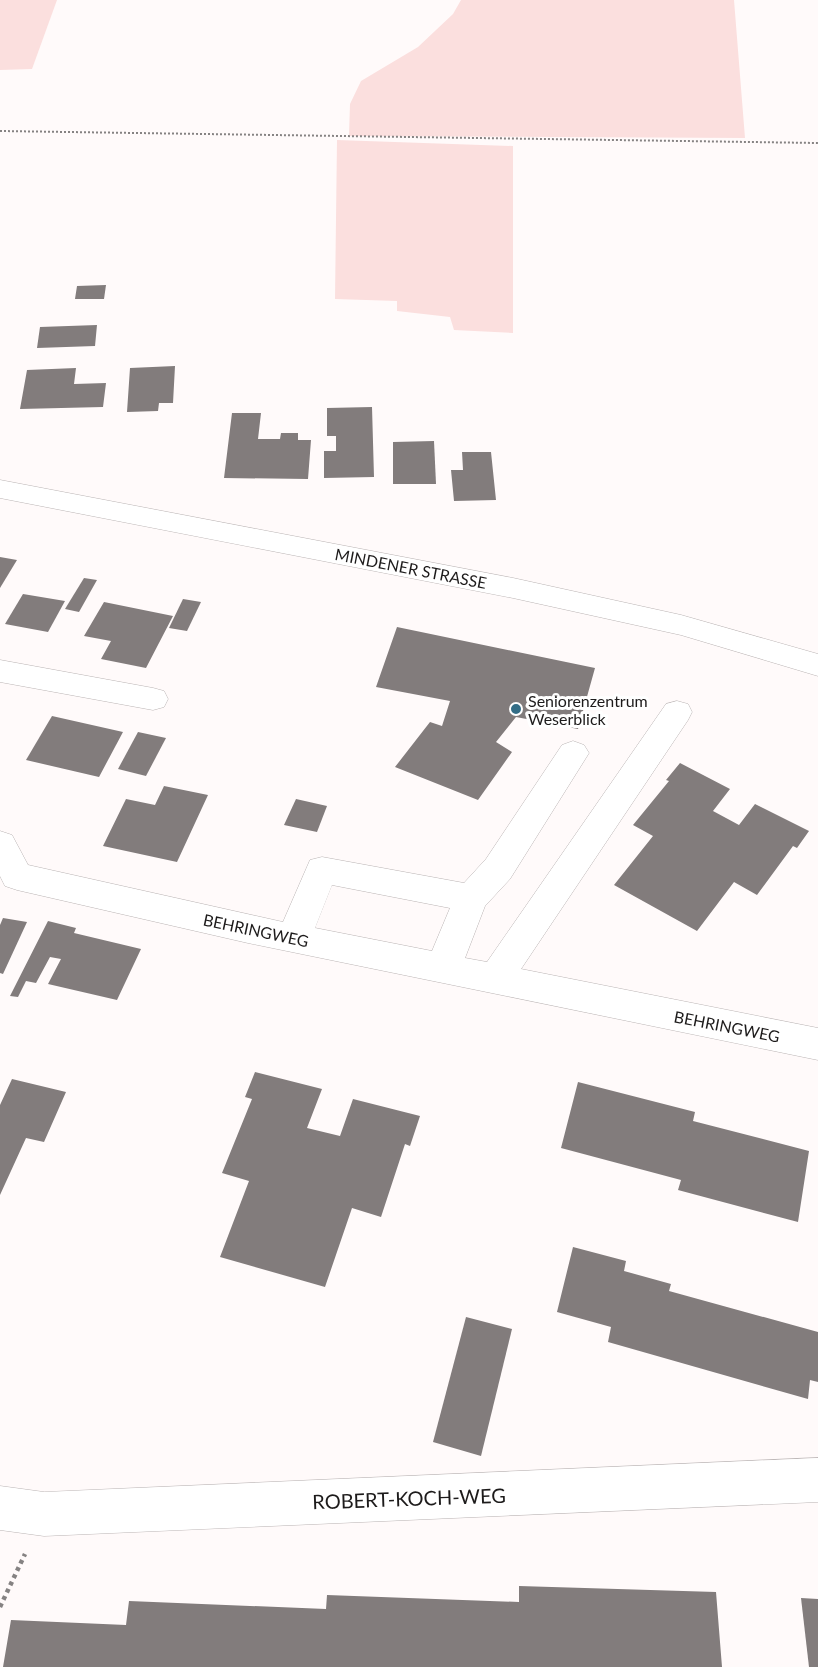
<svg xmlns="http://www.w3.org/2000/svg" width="818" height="1667" font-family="Lato,sans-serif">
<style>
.green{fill:#fbdfde}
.building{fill:#827c7c}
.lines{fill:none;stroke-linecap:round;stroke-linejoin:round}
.minor-casing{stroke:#bab4b4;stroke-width:1}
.major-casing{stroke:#bab4b4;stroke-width:1}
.path-far1{stroke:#858282;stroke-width:2;stroke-dasharray:2 2;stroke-linecap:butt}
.path{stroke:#858282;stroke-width:4.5;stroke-dasharray:4 4;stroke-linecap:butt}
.minor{fill:#fff;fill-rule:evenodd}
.major{fill:#fff;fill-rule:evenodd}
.poi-dot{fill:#336d86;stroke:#fff;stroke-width:2}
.labels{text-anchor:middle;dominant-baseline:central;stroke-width:6;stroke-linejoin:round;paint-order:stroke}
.street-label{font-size:16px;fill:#1d1b1b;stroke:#fff}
.poi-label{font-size:16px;fill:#1d1b1b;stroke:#fff;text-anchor:start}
.near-street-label{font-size:20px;fill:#1d1b1b;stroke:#fff}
</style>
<rect width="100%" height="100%" fill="#fffafa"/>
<!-- green -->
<g class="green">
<polygon points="0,0 57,0 32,69 0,70"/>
<polygon points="461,0 734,0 745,138 349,136 350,104 361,81 418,47 453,14"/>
<polygon points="337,140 513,146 513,333 454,330 450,317 397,311 397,301 335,299"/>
</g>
<!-- building -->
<g class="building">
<polygon points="106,285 104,299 75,299 77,286"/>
<polygon points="97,325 95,346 37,348 40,327"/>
<polygon points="175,366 173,403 159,403 158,411 127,412 130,368"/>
<polygon points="76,368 74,384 106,383 103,407 20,409 27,370"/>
<polygon points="372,407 374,477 324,478 324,451 336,451 336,436 327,436 327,408"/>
<polygon points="232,413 261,413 258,439 280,439 281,433 298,433 298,440 311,440 308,479 224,478"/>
<polygon points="434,441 436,484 393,484 393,442"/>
<polygon points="462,452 491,452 496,500 454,501 451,470 463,470"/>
<polygon points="0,557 17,560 0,588"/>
<polygon points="84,578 97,580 79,612 65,609"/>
<polygon points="23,594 65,601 48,632 5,624"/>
<polygon points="183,599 201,602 187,631 169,628"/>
<polygon points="104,602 173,616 146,668 101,659 111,641 84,636"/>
<polygon points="397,627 595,668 578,729 516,717 496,742 512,752 478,800 395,767 430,722 442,726 450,701 376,687"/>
<polygon points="52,716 123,732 99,777 26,760"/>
<polygon points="138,732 166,738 146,776 118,769"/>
<polygon points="680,763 730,789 713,811 739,825 755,804 809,831 797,848 793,846 757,895 734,882 697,931 614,885 653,836 633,825 669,781 666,780"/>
<polygon points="164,786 208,795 177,862 103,846 126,799 155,805"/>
<polygon points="296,799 327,806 317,832 284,825"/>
<polygon points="3,918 27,922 3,974 0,973 0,925"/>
<polygon points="48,921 76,928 74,933 141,949 117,1000 48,984 61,959 50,957 36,983 26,981 18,997 10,996"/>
<polygon points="255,1072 322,1089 307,1128 340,1136 353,1099 420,1116 410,1146 405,1144 381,1217 352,1208 325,1287 220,1257 249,1181 222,1173 252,1099 245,1097"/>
<polygon points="12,1079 66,1092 44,1142 26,1138 0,1195 0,1105"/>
<polygon points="578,1082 695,1112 693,1121 809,1151 798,1222 678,1190 681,1180 561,1148"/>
<polygon points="573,1247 626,1261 624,1271 671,1284 669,1291 818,1332 818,1382 810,1380 808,1399 608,1342 611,1327 557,1312"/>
<polygon points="466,1317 512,1329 481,1456 433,1442"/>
<polygon points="519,1586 716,1592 722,1667 3,1667 11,1620 126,1625 129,1601 326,1609 327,1595 519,1602"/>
<polygon points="801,1598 818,1599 818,1667 809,1667"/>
</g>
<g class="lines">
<defs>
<g id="minor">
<polygon points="0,660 153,688 164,691 168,699 164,707 153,710 0,682"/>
<path d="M677,701L688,704L692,712L688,720L521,969L818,1028V1060L248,943L17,890L5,886L0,876V831L12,835L28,865L283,922L310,860L322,857L464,883L486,859L562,745L573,741L584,745L589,753L584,761L510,879L485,906L465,958L487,962L666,704ZM332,885L450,908L432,951L315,928Z"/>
<polygon points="818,1458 818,1502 44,1536 0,1530 0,1486 44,1492"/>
</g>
<polygon id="major" points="0,480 513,578 681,615 818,654 818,676 681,635 513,598 0,498"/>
</defs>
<!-- minor casing -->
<use href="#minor" class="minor-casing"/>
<!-- major casing -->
<use href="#major" class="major-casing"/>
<!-- path-far1 -->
<polyline class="path-far1" points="0,131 818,143"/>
<!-- path -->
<polyline class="path" points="0,1607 25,1554"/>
<!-- minor -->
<use href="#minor" class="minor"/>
<!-- major -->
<use href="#major" class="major"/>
</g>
<!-- markers -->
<circle class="poi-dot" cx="516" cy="709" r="6"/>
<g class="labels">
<!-- street labels -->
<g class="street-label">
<text transform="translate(411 568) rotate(11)">MINDENER STRASSE</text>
<text transform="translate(256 930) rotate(12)">BEHRINGWEG</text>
<text transform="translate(727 1026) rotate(11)">BEHRINGWEG</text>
</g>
<!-- poi labels -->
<g class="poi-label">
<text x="528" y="700">Seniorenzentrum<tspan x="528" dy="18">Weserblick</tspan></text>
</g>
<!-- near-street labels -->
<g class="near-street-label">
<text transform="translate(409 1498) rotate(-2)">ROBERT-KOCH-WEG</text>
</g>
</g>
</svg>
